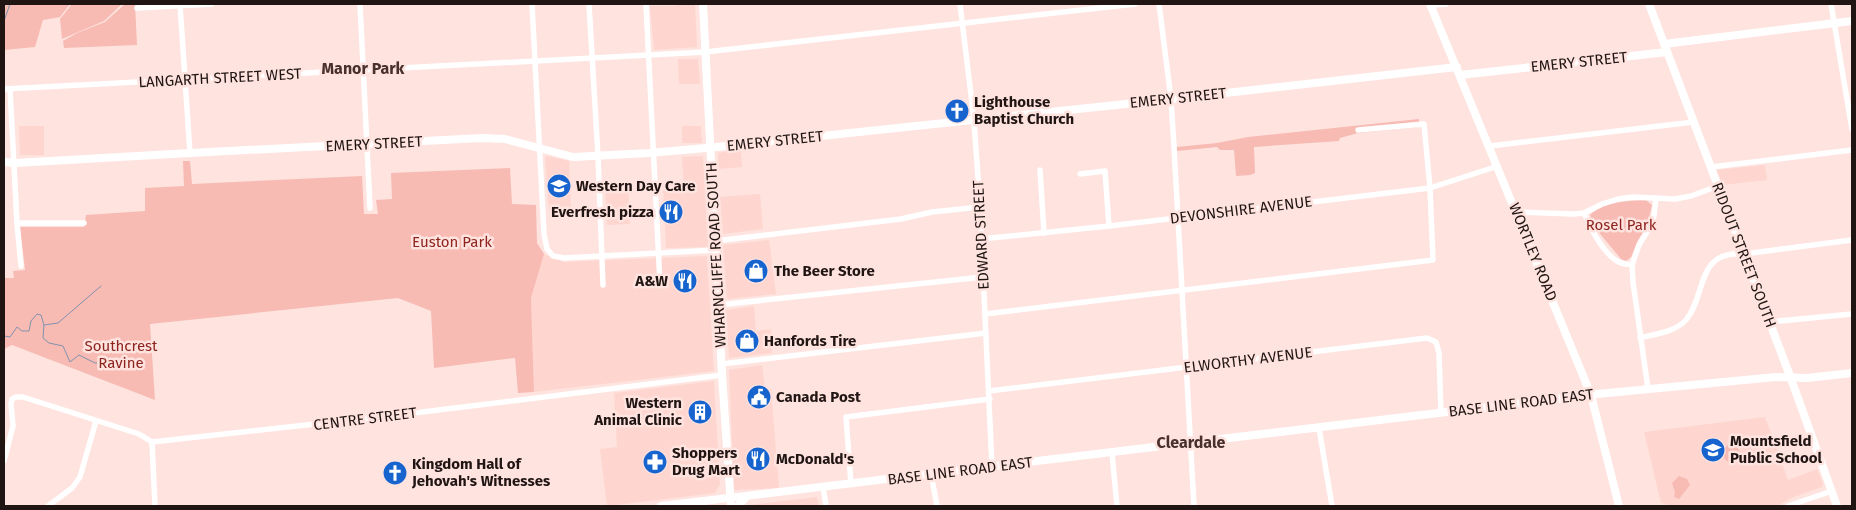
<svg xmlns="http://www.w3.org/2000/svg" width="1856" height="510" font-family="'Fira Sans',sans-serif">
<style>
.built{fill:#ffd5cf}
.green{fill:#f7bbb3}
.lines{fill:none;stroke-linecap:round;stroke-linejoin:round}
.stream{stroke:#8292af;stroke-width:1}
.street{stroke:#fff;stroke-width:5.5}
.secondary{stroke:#fff;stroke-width:8}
.labels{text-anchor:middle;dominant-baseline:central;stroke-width:5;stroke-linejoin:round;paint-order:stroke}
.street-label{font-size:15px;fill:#201513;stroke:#fee3df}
.poi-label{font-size:15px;font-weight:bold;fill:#201513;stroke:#fee3df;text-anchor:start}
.park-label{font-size:15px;fill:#8e241e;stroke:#fee3df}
.neighbourhood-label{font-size:16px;font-weight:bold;fill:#49302c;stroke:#fee3df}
</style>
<rect width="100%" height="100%" fill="#fee3df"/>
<!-- built -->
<g class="built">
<polygon points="675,4 695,4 697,47 654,50 650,6 675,6"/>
<polygon points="678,59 698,59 700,84 679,84"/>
<polygon points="19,126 44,126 44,155 20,155"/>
<polygon points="682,126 701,126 702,143 682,143"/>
<polygon points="741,149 742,167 719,169 718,153"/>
<polygon points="547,156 569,161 571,211 549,212 545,158"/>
<polygon points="703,156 708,247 666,248 663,190 684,189 682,157"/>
<polygon points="1765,165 1767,180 1722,185 1717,170"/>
<polygon points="628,185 630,224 607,225 605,186"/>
<polygon points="760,194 763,229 723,234 720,197"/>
<polygon points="769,240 776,294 727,299 723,245"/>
<polygon points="544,254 564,262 707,256 714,371 534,392 531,298"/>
<polygon points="754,306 756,331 771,329 772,353 729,358 726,310"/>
<polygon points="762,365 765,389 771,389 779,488 734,490 729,370"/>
<polygon points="714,381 720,484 715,493 607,506 600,449 617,447 614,393"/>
<polygon points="1765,417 1788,480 1817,469 1823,484 1822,487 1791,498 1777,506 1673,506 1661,503 1644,432"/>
<polygon points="817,497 819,506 748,506 749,505"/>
</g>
<!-- green -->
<g class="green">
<polygon points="4,4 70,4 60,17 43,20 35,47 4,50"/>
<polygon points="72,4 122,4 104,21 62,39 60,19"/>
<polygon points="125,4 135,4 137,45 64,48 63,41 77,33 105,22"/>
<polygon points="1419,119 1419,127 1358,133 1340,138 1339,141 1254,147 1255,173 1250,175 1236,176 1234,150 1220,150 1217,147 1177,151 1177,147 1217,143 1248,137"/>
<polygon points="183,161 190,161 192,184 362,176 364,214 378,214 376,200 392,199 391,173 510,168 512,204 536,205 537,243 544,254 531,298 534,392 518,393 515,358 434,368 431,311 398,298 150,324 155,400 12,345 4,349 4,278 14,278 13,271 25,270 20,227 84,227 86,215 145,211 145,188 184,186"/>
<path d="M1646,200L1652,205L1647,226L1638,240L1631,257L1626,261L1621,259L1592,224L1590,215C1603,202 1628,201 1646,200Z"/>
<path d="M1730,443C1738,446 1741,451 1741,460L1729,463L1724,458L1725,448Z"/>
<polygon points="1679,476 1687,479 1690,485 1679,499 1674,497 1675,492 1672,483"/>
</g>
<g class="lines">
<!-- stream -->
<g class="stream">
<polyline points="4,21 10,4"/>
<polyline points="44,325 58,323 101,286"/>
<polyline points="4,336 10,337 17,327 22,331 29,331 31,321 37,314 41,315 44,325 43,338 49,343 63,346 70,362 79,355 95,363 109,363 140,370"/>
</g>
<!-- street -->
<g class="street">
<polyline points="360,4 370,208"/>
<polyline points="532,4 544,234 547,249 553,256 564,258 716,250"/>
<polyline points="589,4 598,156 603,285"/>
<polyline points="646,4 660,284"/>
<polyline points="960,4 974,120 980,207 992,467"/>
<polyline points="1159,4 1171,99 1174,147 1194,506"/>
<polyline points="1831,4 1852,129"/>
<polyline points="180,5 190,153"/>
<polyline points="1431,5 1446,4"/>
<polyline points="137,8 212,4"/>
<polyline points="4,89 705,52 1135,4"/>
<polyline points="10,89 17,223 21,266"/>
<polyline points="1490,146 1694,122"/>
<polyline points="1711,167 1852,150"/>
<polyline points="1040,170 1044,233"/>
<polyline points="1080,174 1105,171 1109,226"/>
<polyline points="1517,212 1573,214 1584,213 1602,204 1618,199 1633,197 1675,199 1691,196 1718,186"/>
<path d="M1584,213C1591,228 1602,252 1617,261C1621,264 1627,264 1632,265"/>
<polyline points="17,223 84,223"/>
<polyline points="981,239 1109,226 1430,188 1498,166"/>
<polyline points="715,241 901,219 932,212 980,207"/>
<polyline points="718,305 983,277"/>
<polyline points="985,314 1433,260 1430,188 1424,124 1358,130"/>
<polyline points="1769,322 1852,314"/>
<path d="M1640,338C1655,334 1675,332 1686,320C1707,295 1695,250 1744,254L1852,240"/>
<polyline points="721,364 986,333"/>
<polyline points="1648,389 1633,282 1632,265 1639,245 1650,227 1654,216 1656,198"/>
<polyline points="989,391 1427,338 1436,342 1439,353 1441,413"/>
<polyline points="1319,428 1332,506"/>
<polyline points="152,442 155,506"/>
<polyline points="1112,453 1117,506"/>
<polyline points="4,461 13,426 11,404 12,399 16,397 23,397 139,434 152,442 414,413 722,375"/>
<polyline points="931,474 937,506"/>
<polyline points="851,484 846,417 990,399"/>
<polyline points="823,487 826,506"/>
<polyline points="48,506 72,488 80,477 96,421"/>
<polyline points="1788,506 1832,491"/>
</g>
<!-- secondary -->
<g class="secondary">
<polyline points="703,4 722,375 731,506"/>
<polyline points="1430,4 1591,395 1619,506"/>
<polyline points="1649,4 1790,376 1837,506"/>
<polyline points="1664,44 1852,21"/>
<polyline points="1460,75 1667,52"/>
<polyline points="4,162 15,163 190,153 482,138 505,139 573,157 649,153 717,147 1164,100 1457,67"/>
<polyline points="661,506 1597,394 1776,377 1807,378 1852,373"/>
<polyline points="738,506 747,496"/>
</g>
</g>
<!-- icons -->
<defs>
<symbol id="church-disc" viewBox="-11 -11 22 22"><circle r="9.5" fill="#1764cf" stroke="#fee3df"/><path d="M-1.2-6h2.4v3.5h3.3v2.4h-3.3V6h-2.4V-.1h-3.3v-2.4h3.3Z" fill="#fff"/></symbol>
<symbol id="school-disc" viewBox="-11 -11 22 22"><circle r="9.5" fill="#1764cf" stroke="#fee3df"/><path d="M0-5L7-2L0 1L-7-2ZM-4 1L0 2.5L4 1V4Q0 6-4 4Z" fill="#fff"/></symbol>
<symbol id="restaurant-disc" viewBox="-11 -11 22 22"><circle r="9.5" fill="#1764cf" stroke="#fee3df"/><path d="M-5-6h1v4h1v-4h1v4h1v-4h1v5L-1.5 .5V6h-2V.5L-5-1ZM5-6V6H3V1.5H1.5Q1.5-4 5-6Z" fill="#fff"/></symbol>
<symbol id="shop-disc" viewBox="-11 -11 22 22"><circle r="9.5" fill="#1764cf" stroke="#fee3df"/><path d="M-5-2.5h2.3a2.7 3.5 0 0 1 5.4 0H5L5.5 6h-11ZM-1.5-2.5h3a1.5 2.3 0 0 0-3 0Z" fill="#fff"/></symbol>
<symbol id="civic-disc" viewBox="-11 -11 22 22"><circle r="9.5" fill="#1764cf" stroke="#fee3df"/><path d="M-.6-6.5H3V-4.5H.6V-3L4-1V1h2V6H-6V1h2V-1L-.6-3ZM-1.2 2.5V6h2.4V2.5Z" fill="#fff"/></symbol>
<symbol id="building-disc" viewBox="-11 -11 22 22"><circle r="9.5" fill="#1764cf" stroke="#fee3df"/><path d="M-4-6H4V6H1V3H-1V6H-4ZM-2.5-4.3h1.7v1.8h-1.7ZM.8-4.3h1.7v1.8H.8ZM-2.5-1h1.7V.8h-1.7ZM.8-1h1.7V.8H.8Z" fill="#fff"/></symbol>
<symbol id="pharmacy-disc" viewBox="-11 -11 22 22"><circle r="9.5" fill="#1764cf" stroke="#fee3df"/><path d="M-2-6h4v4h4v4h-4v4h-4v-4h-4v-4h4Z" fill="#fff"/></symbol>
</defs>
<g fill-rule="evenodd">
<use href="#church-disc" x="943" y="97" width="28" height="28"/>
<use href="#school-disc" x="545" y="172" width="28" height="28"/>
<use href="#restaurant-disc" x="657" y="198" width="28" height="28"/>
<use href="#shop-disc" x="742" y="257" width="28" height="28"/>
<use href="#restaurant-disc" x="671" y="267" width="28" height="28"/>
<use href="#shop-disc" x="733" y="327" width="28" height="28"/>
<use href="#civic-disc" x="745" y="383" width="28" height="28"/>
<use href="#building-disc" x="686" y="398" width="28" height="28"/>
<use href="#school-disc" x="1699" y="436" width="28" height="28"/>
<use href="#restaurant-disc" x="744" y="445" width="28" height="28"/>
<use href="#pharmacy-disc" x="641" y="448" width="28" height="28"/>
<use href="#church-disc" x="381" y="459" width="28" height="28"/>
</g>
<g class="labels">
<!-- street labels -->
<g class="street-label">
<text transform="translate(1579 62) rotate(-6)">EMERY STREET</text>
<text transform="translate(220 78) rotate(-3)">LANGARTH STREET WEST</text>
<text transform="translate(1178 98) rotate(-6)">EMERY STREET</text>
<text transform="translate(775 141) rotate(-6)">EMERY STREET</text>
<text transform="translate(374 144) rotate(-3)">EMERY STREET</text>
<text transform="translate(1241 210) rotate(-7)">DEVONSHIRE AVENUE</text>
<text transform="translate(981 235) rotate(-93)">EDWARD STREET</text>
<text transform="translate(1533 252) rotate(68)">WORTLEY ROAD</text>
<text transform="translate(716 255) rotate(-93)">WHARNCLIFFE ROAD SOUTH</text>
<text transform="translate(1744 255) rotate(69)">RIDOUT STREET SOUTH</text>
<text transform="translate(1248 360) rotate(-7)">ELWORTHY AVENUE</text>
<text transform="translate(1521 403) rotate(-7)">BASE LINE ROAD EAST</text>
<text transform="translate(365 419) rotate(-7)">CENTRE STREET</text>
<text transform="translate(960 471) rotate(-7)">BASE LINE ROAD EAST</text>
</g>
<!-- poi labels -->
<g class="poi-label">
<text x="974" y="102">Lighthouse<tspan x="974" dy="17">Baptist Church</tspan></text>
<text x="576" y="186">Western Day Care</text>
<text x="654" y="212" text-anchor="end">Everfresh pizza</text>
<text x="774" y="271">The Beer Store</text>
<text x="668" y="281" text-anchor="end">A&amp;W</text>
<text x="764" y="341">Hanfords Tire</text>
<text x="776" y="397">Canada Post</text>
<text x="682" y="403" text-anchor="end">Western<tspan x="682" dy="17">Animal Clinic</tspan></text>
<text x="1730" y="441">Mountsfield<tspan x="1730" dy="17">Public School</tspan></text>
<text x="672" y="453">Shoppers<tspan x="672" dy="17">Drug Mart</tspan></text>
<text x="776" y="459">McDonald's</text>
<text x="412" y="464">Kingdom Hall of<tspan x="412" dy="17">Jehovah's Witnesses</tspan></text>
</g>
<!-- park labels -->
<g class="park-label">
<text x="1621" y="225">Rosel Park</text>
<text x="452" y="242">Euston Park</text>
<text x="121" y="346">Southcrest<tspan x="121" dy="17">Ravine</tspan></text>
</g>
<!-- neighbourhood labels -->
<g class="neighbourhood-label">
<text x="363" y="68">Manor Park</text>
<text x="1191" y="442">Cleardale</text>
</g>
</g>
<!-- border -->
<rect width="1856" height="510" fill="none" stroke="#201513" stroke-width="10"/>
</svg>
